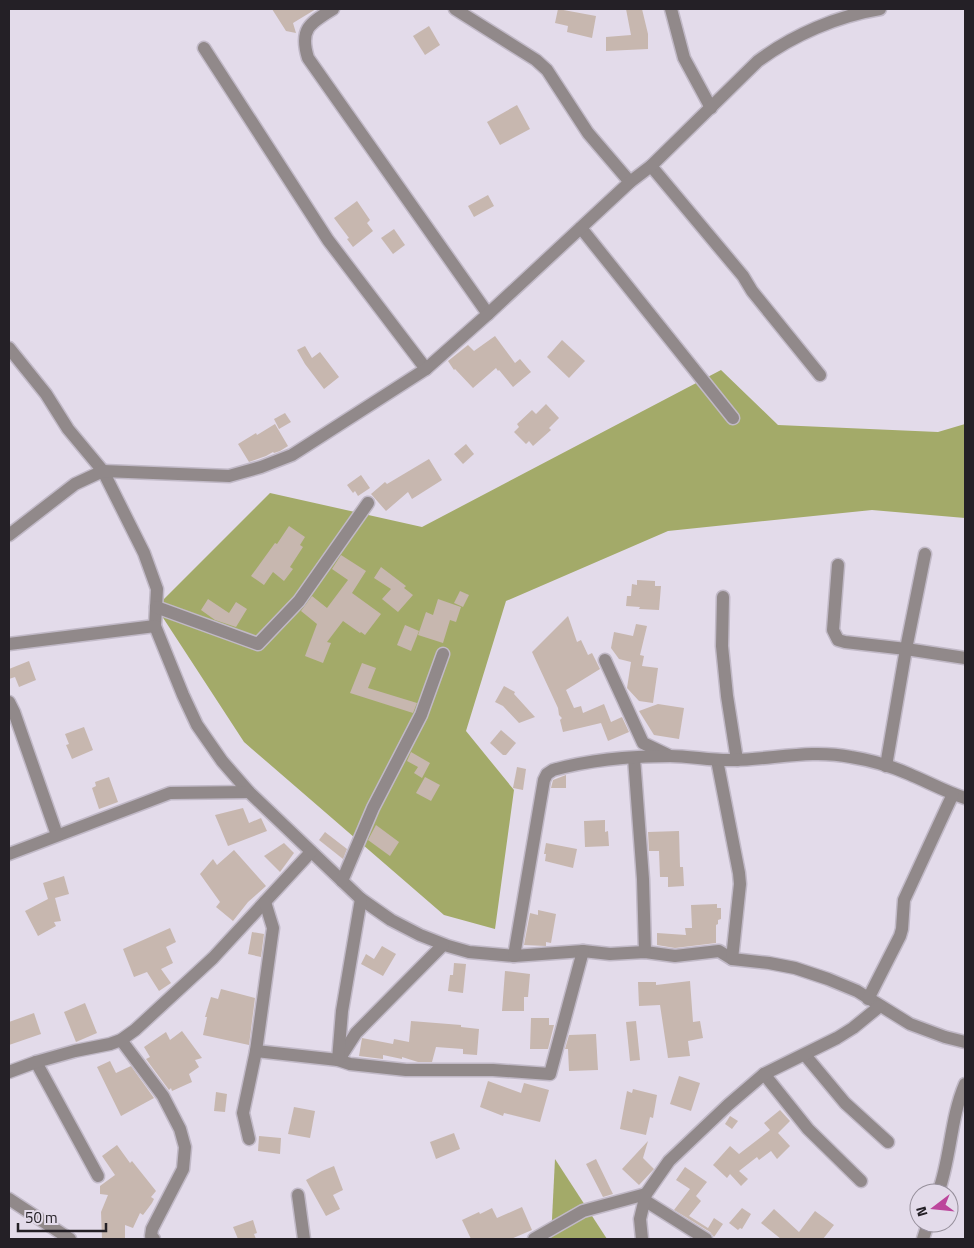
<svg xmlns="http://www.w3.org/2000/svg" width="974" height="1248" font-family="'Titillium Web',sans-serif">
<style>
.forest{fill:#a3aa69}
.building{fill:#c7b7af}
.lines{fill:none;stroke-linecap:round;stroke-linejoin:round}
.street-casing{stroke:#c1b9c7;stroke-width:15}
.street{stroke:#91898a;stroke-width:12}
</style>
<rect width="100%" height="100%" fill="#e3dbea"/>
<!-- forest -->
<g class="forest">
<polygon points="721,370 778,425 938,432 965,424 965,518 872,510 668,531 506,601 466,731 514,790 495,929 444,915 244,742 156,607 270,493 422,527"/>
<polygon points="555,1159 607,1239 551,1239"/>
</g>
<!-- building -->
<g class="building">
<polygon points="272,9 316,9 293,23 296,33 286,31"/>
<polygon points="558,9 596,16 592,38 567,32 568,26 555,23"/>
<polygon points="626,9 642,9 648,34 648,49 606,51 606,37 631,35"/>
<polygon points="429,26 440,45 425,55 413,36"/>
<polygon points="517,105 530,129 500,145 487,122"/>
<polygon points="488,195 494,206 474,217 468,206"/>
<polygon points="357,201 370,220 367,223 373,231 353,247 347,239 349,238 334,218"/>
<polygon points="394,229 405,245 393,254 381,238"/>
<polygon points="495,336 515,363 520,359 531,372 513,387 499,370 498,371 496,368 473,388 455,369 454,370 448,361 468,345 474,351"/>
<polygon points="562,340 585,361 569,378 547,357"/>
<polygon points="305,346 312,358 320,352 339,377 324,389 305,364 297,350"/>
<polygon points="546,404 559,418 549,428 551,430 533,446 529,441 526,444 514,432 519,427 517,424 532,410 536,414"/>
<polygon points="285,413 291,422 279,429 274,419"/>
<polygon points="275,424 288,446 280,451 274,453 273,452 266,456 249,462 238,444 256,433 257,435"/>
<polygon points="466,444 474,454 463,464 454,454"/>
<polygon points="429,459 442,480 412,499 408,492 386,511 371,494 385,482 387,484"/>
<polygon points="361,475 370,488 358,496 355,491 353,493 347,485"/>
<polygon points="289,526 305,537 300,545 303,547 290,567 293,569 284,581 273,572 264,585 251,576 275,543 277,544"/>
<polygon points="341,555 366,571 352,593 381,614 365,635 361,632 360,633 343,621 327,642 331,643 323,663 305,656 317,624 301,611 312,596 327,608 348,580 332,569"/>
<polygon points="381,567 406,586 404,588 413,595 398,612 382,599 391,589 374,578"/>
<polygon points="637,580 655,581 655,586 661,586 659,610 639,609 640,607 626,606 627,596 631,596 632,584 637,585"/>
<polygon points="460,591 469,595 463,607 454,603"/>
<polygon points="208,599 229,613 236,602 247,609 236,627 215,620 201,610"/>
<polygon points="438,599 461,607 456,622 450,620 443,643 418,635 426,612 433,615"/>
<polygon points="568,616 577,642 581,640 588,655 592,653 600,669 566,690 574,708 581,706 583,713 604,704 611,722 622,717 629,732 608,741 601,723 563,732 560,720 562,718 559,715 558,708 532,652"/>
<polygon points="636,624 647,626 640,655 644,656 642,666 658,668 653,703 639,701 627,688 631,662 619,659 611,648 614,632 633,636"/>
<polygon points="405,625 419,631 411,651 397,645"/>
<polygon points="29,661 36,680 19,687 15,677 9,679 9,669"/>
<polygon points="362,663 376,668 368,688 417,703 413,713 350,693"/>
<polygon points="504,686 515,692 514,694 535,717 519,723 503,706 495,702"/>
<polygon points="658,704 684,708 679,739 654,735 639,711"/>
<polygon points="84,727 93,750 72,759 66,745 69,744 65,734"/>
<polygon points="501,730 516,743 506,755 503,755 490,743"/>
<polygon points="411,752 430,763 422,778 414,773 418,767 407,761"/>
<polygon points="517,767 526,769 523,790 513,788"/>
<polygon points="566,775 566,788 551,788 553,780"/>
<polygon points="109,777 118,802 99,809 92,788 96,786 95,782"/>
<polygon points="425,777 440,785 431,801 416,793"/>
<polygon points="243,808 249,823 261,818 267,831 228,846 215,815"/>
<polygon points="605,820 605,832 608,831 609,846 585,847 584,821"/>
<polygon points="376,825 399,842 390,856 368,840"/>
<polygon points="679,831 680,867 683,867 684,886 668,887 668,877 660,877 659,851 649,851 648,832"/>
<polygon points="325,832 347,849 343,859 319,840"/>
<polygon points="284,843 294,853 280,872 264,856"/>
<polygon points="546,843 577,849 573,868 545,861 546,854 544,854"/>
<polygon points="234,850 266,886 248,902 233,921 216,907 220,902 200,874 213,859 217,865"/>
<polygon points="64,876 69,894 55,898 61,921 54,922 56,926 38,936 25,911 48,899 43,883"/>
<polygon points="717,904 717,908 721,908 721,919 718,920 718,924 716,925 716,943 675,948 657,945 657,933 686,935 685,928 692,928 691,905"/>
<polygon points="538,910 556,914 551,943 546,942 546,946 524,945 530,913 538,915"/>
<polygon points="170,928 176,942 166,947 173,963 161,969 171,983 159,991 147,972 134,977 123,949"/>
<polygon points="252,932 264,934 261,957 248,954"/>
<polygon points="382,946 396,954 383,976 361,964 366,954 374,959"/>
<polygon points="454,963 466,964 463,993 448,991 450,975 453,975"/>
<polygon points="505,971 530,974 528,997 524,997 524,1011 502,1011"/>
<polygon points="690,981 693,1022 700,1021 703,1038 688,1041 690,1056 668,1058 660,1005 639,1006 638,982 656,982 656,985"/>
<polygon points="221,989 255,998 249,1045 203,1035 207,1017 205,1017 211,997 218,999"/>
<polygon points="85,1003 97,1033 76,1042 64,1012"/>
<polygon points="34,1013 41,1034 9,1045 9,1022"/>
<polygon points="531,1018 549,1018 549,1025 554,1025 548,1049 530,1049"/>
<polygon points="411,1021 461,1025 461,1027 479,1029 477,1055 463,1054 463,1049 436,1047 432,1062 418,1062 402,1057 402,1059 383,1055 383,1059 359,1056 362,1038 393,1044 394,1039 409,1042"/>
<polygon points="636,1021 640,1060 630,1061 626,1022"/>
<polygon points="182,1031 202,1058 195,1060 199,1067 189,1074 192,1082 172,1091 171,1088 169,1090 146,1059 150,1057 144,1047 166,1032 170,1040"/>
<polygon points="596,1034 598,1070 569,1071 568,1049 565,1049 569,1035"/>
<polygon points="110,1061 116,1073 131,1066 154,1098 121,1116 97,1067"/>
<polygon points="679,1076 700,1083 691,1111 670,1104"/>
<polygon points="488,1081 521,1093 524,1083 549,1090 540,1122 504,1113 503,1116 480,1107"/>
<polygon points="633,1089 657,1095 653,1118 650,1117 646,1135 620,1129 627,1091 632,1093"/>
<polygon points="216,1092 227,1094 225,1112 214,1111"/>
<polygon points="294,1107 315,1111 310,1138 288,1134"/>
<polygon points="780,1110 790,1121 778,1133 790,1146 777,1159 771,1151 759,1160 757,1157 739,1171 748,1179 741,1186 730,1174 727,1178 713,1165 730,1146 739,1154 770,1130 764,1123"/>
<polygon points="730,1116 738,1121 732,1129 725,1124"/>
<polygon points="454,1133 460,1149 436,1159 430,1142"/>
<polygon points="259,1136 281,1138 280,1154 258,1151"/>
<polygon points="648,1141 643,1158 654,1169 639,1185 622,1169"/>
<polygon points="117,1145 130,1163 132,1161 156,1191 151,1197 154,1199 152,1203 143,1215 140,1213 133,1228 125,1225 125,1239 102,1239 101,1212 108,1195 100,1194 100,1186 115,1175 102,1156"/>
<polygon points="596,1159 611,1190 613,1194 603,1197 586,1164"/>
<polygon points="334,1166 343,1190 333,1195 340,1209 326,1216 306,1180 322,1171"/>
<polygon points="685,1167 707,1182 696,1196 701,1201 689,1216 708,1228 714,1218 723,1224 714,1237 710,1232 674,1210 690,1189 676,1180"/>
<polygon points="522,1207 532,1230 511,1239 471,1239 462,1220 479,1212 480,1214 492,1208 497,1218"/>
<polygon points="742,1208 751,1214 742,1229 740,1228 738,1230 729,1223"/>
<polygon points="774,1209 799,1232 815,1211 834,1225 823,1239 781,1239 761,1223"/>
<polygon points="253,1220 257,1233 254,1234 256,1239 238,1239 233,1227"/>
</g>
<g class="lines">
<defs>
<g id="street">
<path d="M333,9C310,23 299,29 308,58L488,314"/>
<polyline points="455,9 536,60 547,70 588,133 630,182"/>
<polyline points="671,9 684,58 711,108"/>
<polyline points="204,48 328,240 426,369"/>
<polyline points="651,166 743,276 752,291 820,375"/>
<polyline points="581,228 733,418"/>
<polyline points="9,348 46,394 68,429 103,471 144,553 157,589 155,626 183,695 197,725 222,761 249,792 361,899 391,920 420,935 448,946 469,952 514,956 583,951 610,954 645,952 675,956 719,951 732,959 769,963 795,968 828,979 857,991 910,1024 945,1037 965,1042"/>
<path d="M9,535L75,484L103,471L229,476L261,467L292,455L426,369L488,314L630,182L651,166L758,61C793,35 837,16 880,9"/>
<polyline points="838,565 833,630 838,640 845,642 906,649 965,658"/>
<polyline points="723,597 722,646 727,696 737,760"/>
<polyline points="156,607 258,644 299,601 368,503"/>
<polyline points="9,644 155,626"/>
<polyline points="605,660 643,743 668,755"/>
<polyline points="9,702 14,712 57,835"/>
<polyline points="634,758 643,879 645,952"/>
<polyline points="717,760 739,873 740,884 732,959"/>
<polyline points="886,766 906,649 925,554"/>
<polyline points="9,854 170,793 249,792"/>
<polyline points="342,881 373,808 421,715 443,654"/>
<path d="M514,956L544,780L547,774L553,770C589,760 632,756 670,756C691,756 712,761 734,760C774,759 812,749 851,757C870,760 891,766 909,774C928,782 946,792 965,798"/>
<polyline points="868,999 900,936 902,929 904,900 953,794"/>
<polyline points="121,1040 163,1096 180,1129 185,1147 183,1169 152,1229 151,1236 154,1239"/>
<polyline points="256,1051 338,1060 350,1064 406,1070 493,1070 550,1074 583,951"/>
<polyline points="805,1055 845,1103 888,1142"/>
<polyline points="340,1058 356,1033 443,945"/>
<polyline points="338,1060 342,1011 361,899"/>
<polyline points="36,1062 98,1176"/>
<polyline points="9,1072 36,1062 75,1051 110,1044 121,1040 135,1030 213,958 311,852"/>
<polyline points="764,1074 808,1129 861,1181"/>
<polyline points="249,1139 243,1113 256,1051 273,928 265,902"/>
<path d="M938,1193C951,1158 950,1119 965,1084"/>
<polyline points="298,1195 304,1239"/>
<polyline points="9,1199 70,1239"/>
<polyline points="644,1200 706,1239"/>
<polyline points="534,1239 583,1211 646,1194"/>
<polyline points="642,1239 640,1219 646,1194 669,1161 728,1105 764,1074 837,1038 853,1028 880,1006"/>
<polyline points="923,1239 928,1223"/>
</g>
</defs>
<!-- street casing -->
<use href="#street" class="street-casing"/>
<!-- street -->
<use href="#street" class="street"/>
</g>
<!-- border -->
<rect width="974" height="1248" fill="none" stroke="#242026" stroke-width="20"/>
<!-- north arrow -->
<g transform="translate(934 1208) rotate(254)"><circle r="24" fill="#e3dbea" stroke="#97909c"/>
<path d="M0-4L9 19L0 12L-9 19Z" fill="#bc469c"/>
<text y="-8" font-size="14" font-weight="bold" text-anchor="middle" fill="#242026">N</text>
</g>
<!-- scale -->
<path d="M18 1223v8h88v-8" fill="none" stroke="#242026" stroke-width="2.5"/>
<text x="25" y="1223" font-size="15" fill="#242026" stroke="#e3dbea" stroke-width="4" paint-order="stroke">50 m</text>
</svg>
